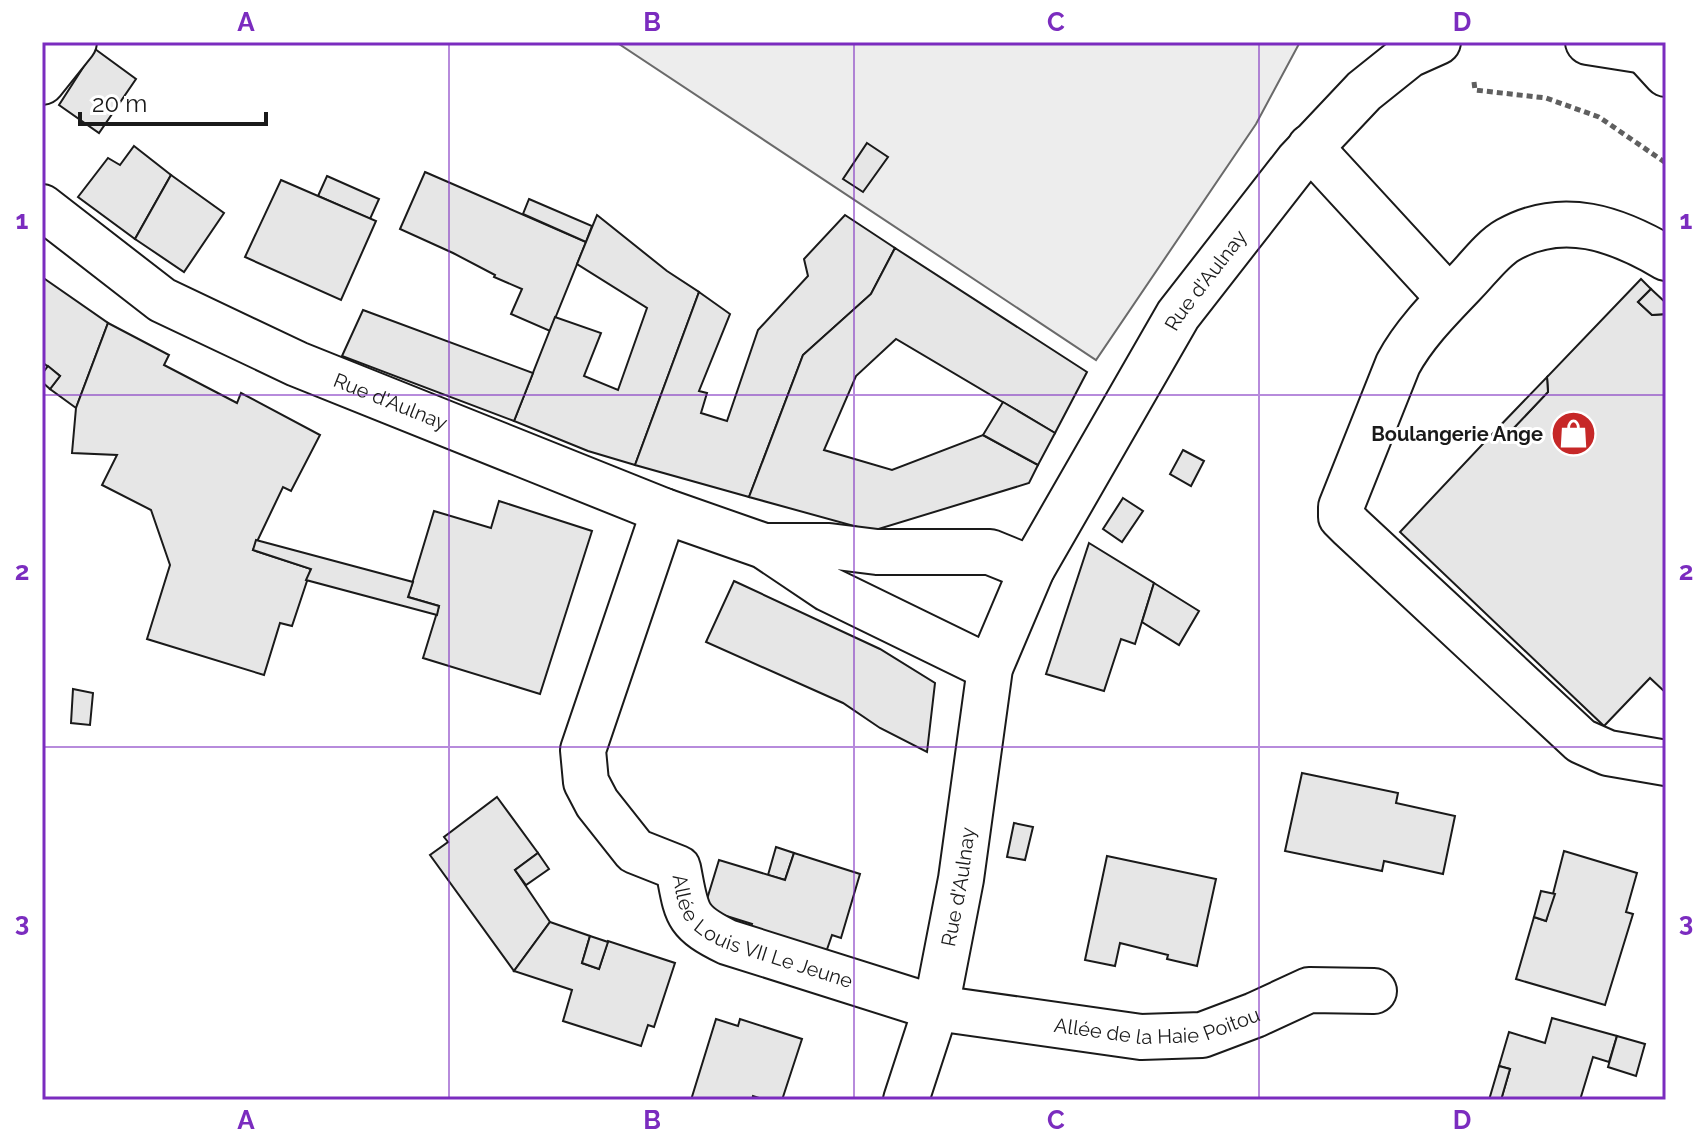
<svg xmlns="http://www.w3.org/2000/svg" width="1708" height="1142" font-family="Raleway,sans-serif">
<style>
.built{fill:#ededed;stroke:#6a6a6a;stroke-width:2}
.building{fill:#e6e6e6;stroke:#1a1a1a;stroke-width:2}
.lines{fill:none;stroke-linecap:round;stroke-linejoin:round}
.minor-casing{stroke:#1a1a1a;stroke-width:48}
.major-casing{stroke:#1a1a1a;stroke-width:48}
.path{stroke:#5f5f5f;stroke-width:5;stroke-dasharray:6 4;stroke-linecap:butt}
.minor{stroke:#fff;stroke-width:44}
.major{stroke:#fff;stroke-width:44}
.grid{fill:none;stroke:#7b2cbf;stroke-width:2;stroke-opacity:0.55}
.labels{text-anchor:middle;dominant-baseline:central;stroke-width:6;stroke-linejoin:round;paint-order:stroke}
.street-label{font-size:20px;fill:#1a1a1a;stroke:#fff}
.poi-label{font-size:20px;font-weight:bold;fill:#1a1a1a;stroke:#fff;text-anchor:end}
.neatline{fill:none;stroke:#7b2cbf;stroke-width:3}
.grid-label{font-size:26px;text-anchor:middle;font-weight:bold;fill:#7b2cbf}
</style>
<rect width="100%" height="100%" fill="#fff"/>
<!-- built -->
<polygon class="built" points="616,42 1300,42 1256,124 1096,360"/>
<!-- building -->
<g class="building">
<polygon points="95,49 136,79 99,133 59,105"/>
<polygon points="867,143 888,157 863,192 843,179"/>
<polygon points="134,146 171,175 135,239 78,197 108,158 120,165"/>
<polygon points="425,172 586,242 550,331 511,314 522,289 494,277 495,275 453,253 400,229"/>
<polygon points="171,175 224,213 184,272 135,239"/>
<polygon points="327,176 379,199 370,219 318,196"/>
<polygon points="281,180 376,221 341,300 245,257"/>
<polygon points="529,199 592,226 586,242 523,214"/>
<polygon points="597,215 667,271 699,292 635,465 588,451 514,421 555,317 601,333 584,376 618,390 647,308 577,264"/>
<polygon points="845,215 895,248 871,294 803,355 749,497 635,465 699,292 730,314 699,391 707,393 701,413 727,421 758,330 808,276 804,259"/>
<polygon points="895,248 1087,372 1055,433 896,339 856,376 824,450 892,470 983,435 1038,465 1029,483 872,531 749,497 803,355 871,294"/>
<polygon points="42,277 108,323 76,408 50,389 60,376 42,362"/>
<polygon points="1641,279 1651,289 1638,302 1652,315 1666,314 1666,693 1650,678 1604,726 1400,532 1495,431 1510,432 1548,392 1547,377"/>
<polygon points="1651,289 1666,303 1666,314 1652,315 1638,302"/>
<polygon points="363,310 533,373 514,421 342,356"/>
<polygon points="108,323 169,355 164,365 237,403 241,393 320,435 291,491 283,487 253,550 311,569 292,626 280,623 264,675 147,639 170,565 151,510 102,485 117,455 72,453 76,408"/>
<polygon points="48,366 60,376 50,389 42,382 42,374"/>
<polygon points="1547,377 1548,392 1510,432 1495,431"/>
<polygon points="1003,402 1055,433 1038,465 983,435"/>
<polygon points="1183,450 1204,461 1191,486 1170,474"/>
<polygon points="1123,498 1143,511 1122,542 1103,529"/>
<polygon points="499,501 592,531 540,694 423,658 439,606 408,597 434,511 491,528"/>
<polygon points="256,540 413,582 408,597 439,606 437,615 306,580 311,569 253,550"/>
<polygon points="1089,543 1154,583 1135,644 1121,639 1104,691 1046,674"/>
<polygon points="734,581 880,649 935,683 927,752 880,728 843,703 706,642"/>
<polygon points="1154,583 1199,611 1179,645 1142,622"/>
<polygon points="73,689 93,693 90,725 71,723"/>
<polygon points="1302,773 1398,793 1396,803 1455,816 1443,874 1384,861 1382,871 1285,851"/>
<polygon points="497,797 538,853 515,870 550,922 514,971 430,855 448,842 444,837"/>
<polygon points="1014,823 1033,827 1025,860 1007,857"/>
<polygon points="776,847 794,853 785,880 768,875"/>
<polygon points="1564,851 1637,873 1626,912 1633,914 1605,1005 1516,979 1534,917 1546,921"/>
<polygon points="538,853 549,869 526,885 515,870"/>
<polygon points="794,853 860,874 841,938 832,935 824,958 749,933 752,924 704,909 719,860 785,880"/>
<polygon points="1107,856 1216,879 1197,966 1167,959 1168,955 1120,943 1115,966 1085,960"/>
<polygon points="1541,891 1555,894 1546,921 1534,917"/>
<polygon points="550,922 590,936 582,963 599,969 608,941 675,963 654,1027 648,1025 641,1046 563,1021 572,990 514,971"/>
<polygon points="590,936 608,942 599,969 582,963"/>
<polygon points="1552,1018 1617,1036 1609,1062 1593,1057 1580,1100 1501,1100 1510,1069 1499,1066 1509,1032 1545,1043"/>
<polygon points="716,1019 738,1026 740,1019 802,1039 782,1100 765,1100 753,1096 752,1100 691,1100"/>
<polygon points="1617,1036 1645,1044 1636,1076 1608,1067"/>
<polygon points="1499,1066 1510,1069 1501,1100 1489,1100"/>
</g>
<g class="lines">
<defs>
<g id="minor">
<polyline points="1588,42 1645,51"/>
<polyline points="42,82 74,42"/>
<polyline points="1310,147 1449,298"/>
<path id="s1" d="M42,207L162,300L297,364L664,511L764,546L828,589L990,668"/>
<path d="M1666,258C1617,229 1563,209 1508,240C1492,249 1477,270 1464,283C1440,308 1414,334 1398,364L1341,507V517L1351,527L1581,741L1608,753L1666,763"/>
<path id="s2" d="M664,511L583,750L586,782L597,803L635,851L678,868C687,913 684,921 727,942L936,1008L1141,1037L1202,1035L1255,1015L1309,990L1374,991"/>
<polyline points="764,546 829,546 877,552 990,552 1032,569"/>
<path id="s3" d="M906,1100L936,1008L961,879L990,668L1032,569L1178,315L1298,161L1364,91L1409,55L1438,42"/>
</g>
<polyline id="major" points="1640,42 1645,51 1666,74"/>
</defs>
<!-- minor casing -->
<use href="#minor" class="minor-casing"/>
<!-- major casing -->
<use href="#major" class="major-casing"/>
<!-- path -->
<polyline class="path" points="1474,82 1475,90 1546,98 1599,117 1666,163"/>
<!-- minor -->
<use href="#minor" class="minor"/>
<!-- major -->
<use href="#major" class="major"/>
</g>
<!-- grid -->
<path class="grid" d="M449,42V1100M854,42V1100M1259,42V1100M42,395H1666M42,747H1666"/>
<!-- icons -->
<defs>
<symbol id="shop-disc" viewBox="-11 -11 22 22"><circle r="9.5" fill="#c62828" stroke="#fff"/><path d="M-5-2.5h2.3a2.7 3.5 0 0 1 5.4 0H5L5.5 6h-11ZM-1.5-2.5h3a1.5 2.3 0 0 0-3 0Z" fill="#fff"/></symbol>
</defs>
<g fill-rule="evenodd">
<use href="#shop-disc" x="1548" y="408" width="51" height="51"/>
</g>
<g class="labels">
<!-- street labels -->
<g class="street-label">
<text stroke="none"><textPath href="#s3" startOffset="886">Rue d'Aulnay</textPath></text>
<text stroke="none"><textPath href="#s1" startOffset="402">Rue d'Aulnay</textPath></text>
<text stroke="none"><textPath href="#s3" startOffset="220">Rue d'Aulnay</textPath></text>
<text stroke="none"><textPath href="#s2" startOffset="532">Allée Louis VII Le Jeune</textPath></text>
<text stroke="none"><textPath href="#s2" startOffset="954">Allée de la Haie Poitou</textPath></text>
</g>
<!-- poi labels -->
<g class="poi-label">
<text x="1543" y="434">Boulangerie Ange</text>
</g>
</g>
<!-- border -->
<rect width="1708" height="1142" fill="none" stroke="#ffffff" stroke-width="88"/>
<!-- scale -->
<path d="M80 112v12h186v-12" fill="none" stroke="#1a1a1a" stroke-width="4"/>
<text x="92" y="112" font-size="24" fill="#1a1a1a" stroke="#ffffff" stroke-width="6" paint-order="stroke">20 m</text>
<rect x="44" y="44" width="1620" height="1054" class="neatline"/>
<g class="grid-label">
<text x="246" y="31">A</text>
<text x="652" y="31">B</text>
<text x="1056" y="31">C</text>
<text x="1462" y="31">D</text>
<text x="22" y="229">1</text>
<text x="1686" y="229">1</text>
<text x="22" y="580">2</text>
<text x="1686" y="580">2</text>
<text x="22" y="931">3</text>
<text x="1686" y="931">3</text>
<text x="246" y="1129">A</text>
<text x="652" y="1129">B</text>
<text x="1056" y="1129">C</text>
<text x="1462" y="1129">D</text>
</g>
</svg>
